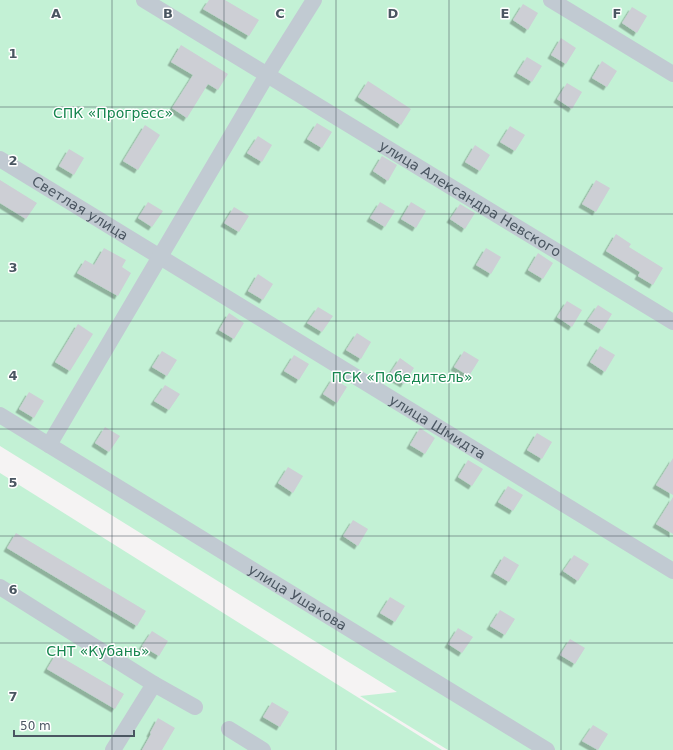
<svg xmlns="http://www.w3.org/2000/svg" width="673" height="750" font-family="'DejaVu Sans',sans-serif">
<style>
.green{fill:#c3f1d5}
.building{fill:#cdcfd5;filter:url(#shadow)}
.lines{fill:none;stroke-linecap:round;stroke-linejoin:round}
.minor{stroke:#c1cad2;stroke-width:16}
.grid{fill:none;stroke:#4a5661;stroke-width:1;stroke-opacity:0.55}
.labels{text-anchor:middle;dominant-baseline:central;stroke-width:3;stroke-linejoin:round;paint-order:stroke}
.park-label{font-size:14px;fill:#17864f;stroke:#fff}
.street-label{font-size:14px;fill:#4a5661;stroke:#fff}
.grid-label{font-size:13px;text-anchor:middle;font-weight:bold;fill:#4a5661;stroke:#fff;stroke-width:3;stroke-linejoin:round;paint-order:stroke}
</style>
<defs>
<filter id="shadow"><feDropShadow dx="-3.5" dy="3.5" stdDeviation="0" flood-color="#0004"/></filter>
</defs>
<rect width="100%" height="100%" fill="#f5f3f3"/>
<!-- green -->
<g class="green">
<polygon points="0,0 673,0 673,750 448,750 360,696 397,692 0,446"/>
<polygon points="0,473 442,750 0,750"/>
</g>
<!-- building -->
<g class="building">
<polygon points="209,0 225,0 259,20 249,36 203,9"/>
<polygon points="523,4 538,13 528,30 513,20"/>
<polygon points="632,7 647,16 637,33 622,23"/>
<polygon points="561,38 576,48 566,64 551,55"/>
<polygon points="181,45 228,74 218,90 208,84 187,118 172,108 193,75 171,62"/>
<polygon points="527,57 542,66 532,82 517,73"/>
<polygon points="602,61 617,71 607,87 592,78"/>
<polygon points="368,81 411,109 401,125 358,97"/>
<polygon points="567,83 582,92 572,109 557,99"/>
<polygon points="317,123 332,132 322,148 307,139"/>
<polygon points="145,125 160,135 138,170 123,161"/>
<polygon points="510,126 525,135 515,151 500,142"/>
<polygon points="258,136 272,145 262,162 247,153"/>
<polygon points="475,145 490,155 480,171 465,162"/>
<polygon points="69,149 84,158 74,175 59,166"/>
<polygon points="382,156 397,165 388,181 373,171"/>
<polygon points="0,180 37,203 26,219 0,203"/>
<polygon points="596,180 610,188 596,212 582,204"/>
<polygon points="148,202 163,211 152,227 138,218"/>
<polygon points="380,202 395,211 385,227 370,218"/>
<polygon points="411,202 426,211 416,228 401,219"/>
<polygon points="460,204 475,213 465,229 450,219"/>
<polygon points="234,207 249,216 239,232 224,223"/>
<polygon points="616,234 631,244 629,247 663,268 653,285 638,276 640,272 606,251"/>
<polygon points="104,248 126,260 122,267 131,273 118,296 77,273 85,260 94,265"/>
<polygon points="486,248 501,257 491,274 476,265"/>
<polygon points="538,253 553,263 543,279 528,270"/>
<polygon points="258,274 273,284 263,300 248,291"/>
<polygon points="567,301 582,310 572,327 557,317"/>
<polygon points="598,305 612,314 602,330 587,321"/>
<polygon points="318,307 333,316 322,332 307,323"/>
<polygon points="229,313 244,323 234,339 219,330"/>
<polygon points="78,324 93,334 70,371 55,362"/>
<polygon points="357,333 371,342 361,359 346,350"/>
<polygon points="600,346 615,355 605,372 590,362"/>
<polygon points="162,351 177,360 167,376 152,367"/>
<polygon points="464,351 479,360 469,376 454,367"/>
<polygon points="294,355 309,364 299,380 284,371"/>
<polygon points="400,358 414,368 404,384 389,375"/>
<polygon points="333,378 347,387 337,403 323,394"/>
<polygon points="165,385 180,394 169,410 154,401"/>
<polygon points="29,392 44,401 34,418 19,409"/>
<polygon points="105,427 120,436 109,452 95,443"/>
<polygon points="420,428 435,438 425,454 410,445"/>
<polygon points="537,433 552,442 542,459 527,450"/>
<polygon points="673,458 673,495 656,485"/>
<polygon points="468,460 483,469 472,486 458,477"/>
<polygon points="288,467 303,476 293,493 278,483"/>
<polygon points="508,486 523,495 513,511 498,502"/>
<polygon points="673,497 673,534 656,524"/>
<polygon points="353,520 368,529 358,546 343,536"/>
<polygon points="16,533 146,611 137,626 7,548"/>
<polygon points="574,555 589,564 578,581 563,571"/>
<polygon points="504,556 519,565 509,582 494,573"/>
<polygon points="390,597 405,606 395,622 380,613"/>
<polygon points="500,610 515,619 505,635 490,626"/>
<polygon points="458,628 473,637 462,653 448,644"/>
<polygon points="152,631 168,641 159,656 142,646"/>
<polygon points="570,639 585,648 575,664 560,655"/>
<polygon points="56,654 124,694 115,709 47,669"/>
<polygon points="272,702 289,712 280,727 263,717"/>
<polygon points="158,718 175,728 162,750 142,750 151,734 150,733"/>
<polygon points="593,725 608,734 598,750 582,741"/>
</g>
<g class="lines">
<!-- minor -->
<g class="minor">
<path id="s1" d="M144,0L673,322"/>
<polyline points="551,0 673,74"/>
<path id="s2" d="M0,159L673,571"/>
<path id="s3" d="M0,415L547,750"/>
<polyline points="49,445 267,75 314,0"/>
<polyline points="0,587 154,684 195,707"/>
<polyline points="229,729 263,750"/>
<polyline points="113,750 154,684"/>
</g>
</g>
<!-- grid -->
<path class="grid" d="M112,0V750M224,0V750M336,0V750M449,0V750M561,0V750M0,107H673M0,214H673M0,321H673M0,429H673M0,536H673M0,643H673"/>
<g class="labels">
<!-- park labels -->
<g class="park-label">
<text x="113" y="113">СПК «Прогресс»</text>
<text x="402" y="377">ПСК «Победитель»</text>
<text x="98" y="651">СНТ «Кубань»</text>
</g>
<!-- street labels -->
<g class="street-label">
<text stroke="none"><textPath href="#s1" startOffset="382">улица Александра Невского</textPath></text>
<text stroke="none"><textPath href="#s2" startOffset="94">Светлая улица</textPath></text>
<text stroke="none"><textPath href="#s2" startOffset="513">улица Шмидта</textPath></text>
<text stroke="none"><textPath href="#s3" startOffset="349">улица Ушакова</textPath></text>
</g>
</g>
<g class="grid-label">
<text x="56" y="18">A</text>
<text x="168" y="18">B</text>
<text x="280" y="18">C</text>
<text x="393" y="18">D</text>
<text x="505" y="18">E</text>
<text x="617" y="18">F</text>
<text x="13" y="58">1</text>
<text x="13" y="165">2</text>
<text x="13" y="272">3</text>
<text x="13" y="380">4</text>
<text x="13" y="487">5</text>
<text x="13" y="594">6</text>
<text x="13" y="701">7</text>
</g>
<!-- scale -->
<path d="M14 730v6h120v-6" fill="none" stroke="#4a5661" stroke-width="2"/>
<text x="20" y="730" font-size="12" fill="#4a5661" stroke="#ffffff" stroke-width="3" paint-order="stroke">50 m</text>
</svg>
